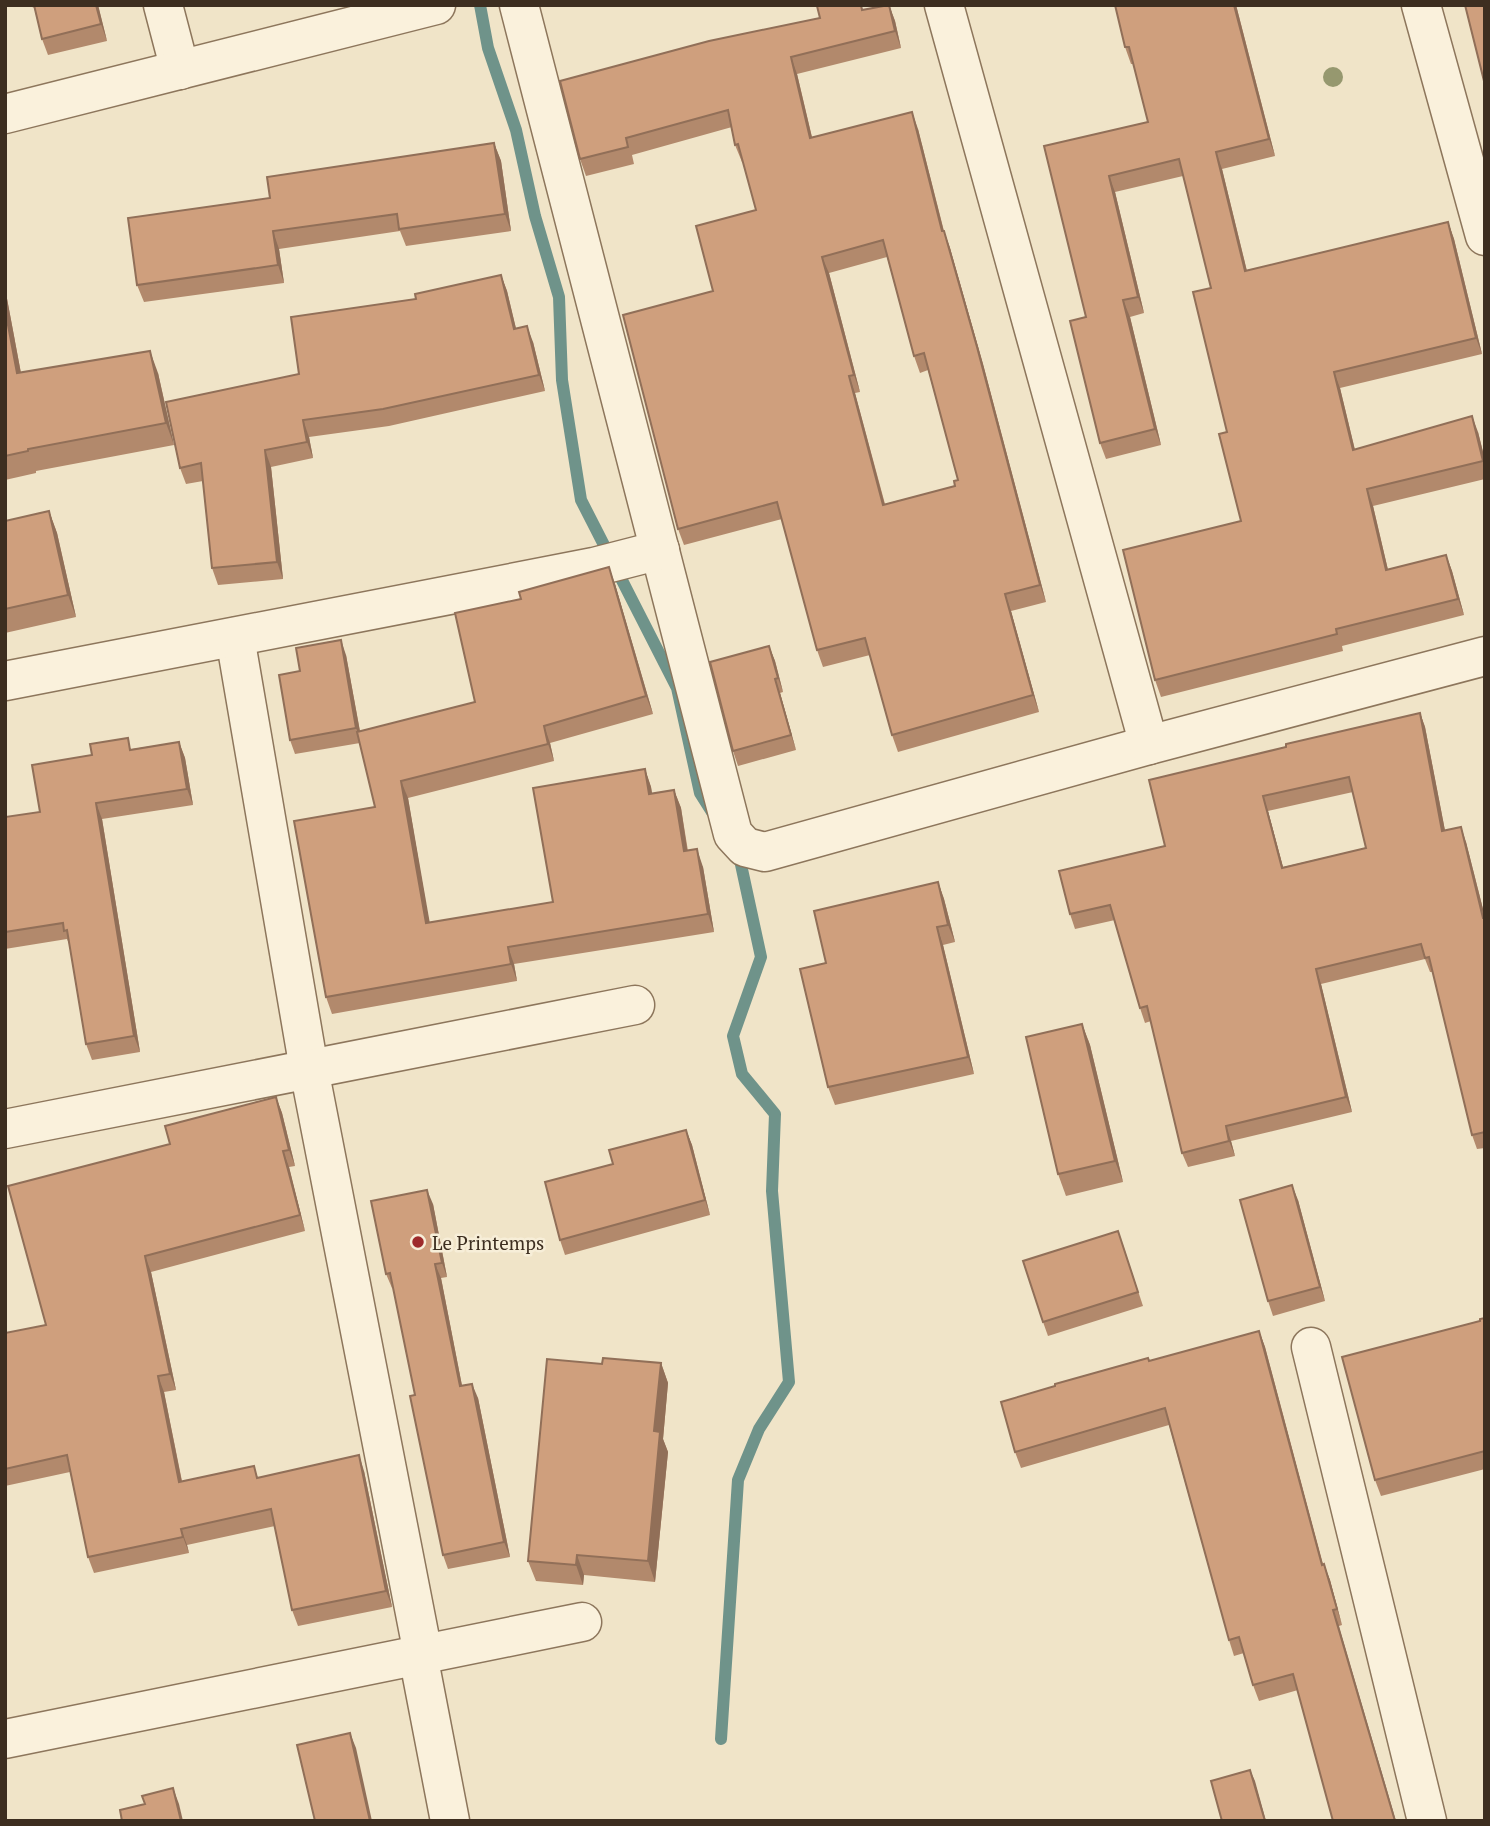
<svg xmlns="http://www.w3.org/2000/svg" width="1490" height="1826" font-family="'PT Serif',serif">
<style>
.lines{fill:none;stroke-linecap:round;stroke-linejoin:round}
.stream{stroke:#6f938a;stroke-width:12}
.minor-casing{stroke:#8d765c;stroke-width:41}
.minor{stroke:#faf1dc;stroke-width:38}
.tree{fill:#96986f}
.wall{fill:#b2896c;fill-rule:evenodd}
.shaded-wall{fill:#916f58}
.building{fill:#cf9f7d;stroke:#916f58;stroke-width:2;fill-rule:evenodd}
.poi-dot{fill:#9e2a2b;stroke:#f7eed8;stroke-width:2.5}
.labels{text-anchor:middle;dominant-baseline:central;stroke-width:5;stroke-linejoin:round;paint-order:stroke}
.poi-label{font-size:19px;fill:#3d2e20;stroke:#f7eed8;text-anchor:start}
</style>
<rect width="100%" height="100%" fill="#f0e4c8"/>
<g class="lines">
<!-- stream -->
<g class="stream">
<polyline points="480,5 488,48 516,130 535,216 559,297 562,380 581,500 677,688 700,793 712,812"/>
<polyline points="721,1739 738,1480 759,1429 789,1382 772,1191 775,1114 742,1074 733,1036 761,957 740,860 735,852"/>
</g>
<defs>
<g id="minor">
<polyline points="163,5 180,70"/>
<polyline points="519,5 733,834 745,847 765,852 1149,745 1485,656"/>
<polyline points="944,5 1149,745"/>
<polyline points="1421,5 1485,236"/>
<polyline points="5,114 436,5"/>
<polyline points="235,637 309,1069 423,1654"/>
<polyline points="5,681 594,567 660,550"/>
<polyline points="5,1129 635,1005"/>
<polyline points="1311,1347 1427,1821"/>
<polyline points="418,1655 450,1821"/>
<polyline points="5,1739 582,1622"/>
</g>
</defs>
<!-- minor casing -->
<use href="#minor" class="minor-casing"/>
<!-- minor -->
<use href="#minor" class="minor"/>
</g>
<!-- trees -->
<circle class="tree" cx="1333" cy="77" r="10"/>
<!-- wall -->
<g class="wall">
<polygon points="32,5 98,5 107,41 48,55 42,39 34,7 33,8"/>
<path d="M889,5L895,21L901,48L797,74L812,137L918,129L944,231L950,248L983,364L1046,602L1011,611L1039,712L898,752L892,735L870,655L823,667L817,650L782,519L684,545L678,529L713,291L756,210L743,161L742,162L735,145L732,127L632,155L634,164L586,176L580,159L864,10ZM887,257L914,356L920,373L928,370L958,480L955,486L885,504L855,393L860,392L829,273Z"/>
<polygon points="1236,5 1275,156 1222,169 1247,271 1448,222 1454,239 1482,354 1340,388 1355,450 1478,432 1485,460 1485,479 1373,506 1388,570 1446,555 1452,571 1464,615 1342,646 1343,651 1161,697 1155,680 1241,521 1227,432 1211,288 1183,176 1115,192 1144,313 1130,317 1161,445 1106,459 1100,443 1086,317 1044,146 1148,122 1133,64 1131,64 1125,47"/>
<polygon points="494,143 501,161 511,231 406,246 400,231 279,249 284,283 144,302 137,285 270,198"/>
<polygon points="501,275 507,291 516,329 533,342 545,391 389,426 309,437 313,458 271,467 283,579 218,585 212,568 203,481 186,484 180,468 299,374 416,299"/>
<polygon points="5,288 21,373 158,373 174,445 36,471 36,473 5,480"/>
<polygon points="49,511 57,533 76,617 5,633 5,521"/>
<polygon points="615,584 653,714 550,743 554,761 408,798 429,923 553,902 645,769 651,787 652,794 674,790 681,808 688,851 703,867 714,932 514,964 517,981 332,1014 326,997 375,807 360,743 295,754 290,740 300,671 346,655 360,731 475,702"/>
<polygon points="769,646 775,661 783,692 780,693 796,750 738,766 733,751"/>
<path d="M1420,713L1425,727L1445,831L1466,842L1485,917V1148L1477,1149L1472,1135L1433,972H1430L1425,959L1321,984L1352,1112L1231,1141L1235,1156L1188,1167L1182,1153L1151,1021L1145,1023L1140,1008L1115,920L1075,929L1070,914L1165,846L1286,747ZM1353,792L1366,848L1283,867L1268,811Z"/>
<polygon points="179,742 185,758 193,805 102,819 140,1052 92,1060 86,1044 70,946 67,939 5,949 5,817 40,812 132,749"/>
<polygon points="938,882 944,899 955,942 943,945 974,1074 835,1105 828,1087 826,963"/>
<polygon points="1082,1024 1090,1045 1123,1182 1066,1196 1058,1174"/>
<polygon points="276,1097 282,1113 295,1166 289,1167 305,1231 151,1272 176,1390 164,1392 182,1481 259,1478 364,1471 392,1607 298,1626 292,1610 275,1526 187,1545 189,1553 94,1573 88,1557 70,1472 5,1486 5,1333 46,1325 170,1144"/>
<polygon points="686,1130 692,1145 710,1215 565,1255 560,1240"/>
<polygon points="1298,1200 1325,1301 1273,1316 1268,1301"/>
<polygon points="433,1204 447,1277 441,1278 462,1386 478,1398 510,1557 448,1569 443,1555 415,1395 393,1288 392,1288 386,1274"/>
<polygon points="1123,1245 1143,1306 1048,1336 1043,1322"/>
<polygon points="1485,1318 1485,1469 1381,1496 1375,1480 1480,1321"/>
<polygon points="1259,1331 1265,1347 1323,1564 1330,1580 1342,1625 1339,1626 1298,1690 1259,1701 1253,1685 1244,1653 1234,1656 1229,1640 1169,1425 1021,1468 1015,1452 1150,1361"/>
<polygon points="661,1363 668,1383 663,1439 668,1452 655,1582 584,1575 583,1585 536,1581 528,1561 602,1364"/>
</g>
<!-- shaded-wall -->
<g class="shaded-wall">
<polygon points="96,5 98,5 107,41 101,24"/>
<polygon points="889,5 895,21 901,48 895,31"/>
<polygon points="1234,5 1236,5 1275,156 1269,139"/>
<polygon points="791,57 797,74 816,155 810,138"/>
<polygon points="912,112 918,129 948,248 942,231"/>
<polygon points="494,143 501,161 511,231 505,214"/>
<polygon points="1216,152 1222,169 1251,288 1245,271"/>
<polygon points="1109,176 1115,192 1144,313 1138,297"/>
<polygon points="1448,222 1454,239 1482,354 1476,338"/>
<polygon points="273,231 279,249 284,283 278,265"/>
<polygon points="944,231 950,248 983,364 1046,602 1040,585"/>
<polygon points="822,257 829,273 860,392 854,375"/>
<polygon points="501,275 507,291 520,345 514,329"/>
<polygon points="5,288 25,395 17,373 5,309"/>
<polygon points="1123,300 1130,317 1161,445 1155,429"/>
<polygon points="527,326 533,342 545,391 539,375"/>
<polygon points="150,351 158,373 174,445 166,423"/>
<polygon points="1334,372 1340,388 1359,467 1353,450"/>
<polygon points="849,376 855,393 889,521 883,505"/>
<polygon points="1472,416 1478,432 1485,460 1485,466"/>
<polygon points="303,420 309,437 313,458 307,442"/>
<polygon points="265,450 271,467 283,579 277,562"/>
<polygon points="1367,489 1373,506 1392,587 1386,570"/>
<polygon points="49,511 57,533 76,617 68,595"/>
<polygon points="1446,555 1452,571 1464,615 1458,599"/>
<polygon points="609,567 615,584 653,714 646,696"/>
<polygon points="1005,594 1011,611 1039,712 1033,695"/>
<polygon points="341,640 346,655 362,743 356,728"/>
<polygon points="769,646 775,661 783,692 778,678"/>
<polygon points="775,679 780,693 796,750 791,735"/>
<polygon points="1420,713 1425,727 1448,846 1442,831"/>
<polygon points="544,726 550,743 554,761 548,744"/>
<polygon points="179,742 185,758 193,805 187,789"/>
<polygon points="645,769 651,787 655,812 649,794"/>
<polygon points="401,781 408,798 433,941 426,923"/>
<polygon points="674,790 681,808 690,869 684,851"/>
<polygon points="1263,796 1268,811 1287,882 1282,868"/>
<polygon points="96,803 102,819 140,1052 134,1036"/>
<polygon points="1461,827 1466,842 1485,917 1485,922"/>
<polygon points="697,849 703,867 714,932 708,914"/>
<polygon points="938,882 944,899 955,942 948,925"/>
<polygon points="937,927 943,945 974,1074 968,1057"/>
<polygon points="508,947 514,964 517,981 511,964"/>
<polygon points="1316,969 1321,984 1352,1112 1346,1097"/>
<polygon points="1082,1024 1090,1045 1123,1182 1115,1161"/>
<polygon points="276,1097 282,1113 295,1166 289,1150"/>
<polygon points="1226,1126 1231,1141 1235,1156 1229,1141"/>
<polygon points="686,1130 692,1145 710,1215 705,1200"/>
<polygon points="283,1151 289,1167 305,1231 300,1215"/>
<polygon points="1292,1185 1298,1200 1325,1301 1320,1287"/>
<polygon points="427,1190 433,1204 447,1277 442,1263"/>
<polygon points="145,1256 151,1272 176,1390 170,1374"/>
<polygon points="435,1264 441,1278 465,1401 460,1386"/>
<polygon points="1259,1331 1265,1347 1327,1581 1322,1565"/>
<polygon points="661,1363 668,1383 663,1439 668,1452 655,1582 648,1561 654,1431"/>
<polygon points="158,1376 164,1392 185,1498 179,1482"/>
<polygon points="472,1384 478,1398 510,1557 504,1542"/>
<polygon points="359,1455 364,1471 392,1607 386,1591"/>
<polygon points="181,1529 187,1545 189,1553 183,1537"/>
<polygon points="577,1555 584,1575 583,1585 576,1565"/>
<polygon points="1324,1564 1330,1580 1342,1625 1337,1609"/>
<polygon points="1333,1610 1339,1626 1396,1821 1395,1821"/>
<polygon points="350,1733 356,1748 372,1821 370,1821"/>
<polygon points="1250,1770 1255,1781 1266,1821 1265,1821"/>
<polygon points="173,1788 179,1804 183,1821 181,1821"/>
</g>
<!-- building -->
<g class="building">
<polygon points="34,5 96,5 101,24 42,39"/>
<path d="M821,5H861L862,10L889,5L895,31L791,57L810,138L912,112L942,231H944L977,347L1040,585L1005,594L1033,695L892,735L865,638L817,650L777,502L678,529L623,315L713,291L696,226L756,210L738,144L735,145L728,110L626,138L628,147L580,159L560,81L709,41L820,18L817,6ZM883,240L914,356L924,353L958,480L954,481L955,486L883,505L849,376L854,375L822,257Z"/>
<polygon points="1115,5 1234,5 1269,139 1216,152 1245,271 1448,222 1476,338 1334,372 1353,450 1472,416 1483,461 1367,489 1386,570 1446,555 1458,599 1336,629 1337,634 1155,680 1123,550 1241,521 1219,434 1227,432 1193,292 1211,288 1179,159 1109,176 1138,297 1123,300 1155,429 1100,443 1070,321 1086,317 1044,146 1148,122 1129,47 1125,47"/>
<polygon points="1465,5 1485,5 1485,85"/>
<polygon points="494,143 505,214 399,229 397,214 273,231 278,265 137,285 128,218 270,198 267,177"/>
<polygon points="501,275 514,329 527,326 539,375 383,409 303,420 307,442 265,450 277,562 212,568 201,463 180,468 166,402 299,374 291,317 416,299 415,294"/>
<polygon points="5,309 17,373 150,351 166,423 28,449 28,451 5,456"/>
<polygon points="49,511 68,595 5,609 5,521"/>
<polygon points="609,567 646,696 544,726 548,744 401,781 426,923 553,902 533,788 645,769 649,794 674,790 684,851 697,849 708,914 508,947 511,964 326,997 294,821 375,807 357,732 475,702 455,613 521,599 519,592"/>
<polygon points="341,640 356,728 290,740 279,675 300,671 296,648"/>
<polygon points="769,646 778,678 775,679 791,735 733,751 710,662"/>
<path d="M1420,713L1442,831L1461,827L1483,918H1485V1132L1472,1135L1429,957L1425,958L1421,944L1316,969L1346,1097L1226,1126L1229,1141L1182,1153L1147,1006L1140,1008L1110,905L1070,914L1059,871L1165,846L1149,780L1286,747V744ZM1349,777L1366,848L1282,868L1263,796Z"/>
<polygon points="128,738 130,750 179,742 187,789 96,803 134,1036 86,1044 67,930 64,931 63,923 5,932 5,817 40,812 32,765 92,755 90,744"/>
<polygon points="938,882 948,925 937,927 968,1057 828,1087 800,969 826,963 814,911"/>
<polygon points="1082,1024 1115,1161 1058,1174 1026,1037"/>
<polygon points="276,1097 289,1150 283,1151 300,1215 145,1256 170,1374 158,1376 179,1482 254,1466 257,1478 359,1455 386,1591 292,1610 271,1509 181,1529 183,1537 88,1557 67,1455 5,1469 5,1333 46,1325 8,1186 170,1144 165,1126"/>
<polygon points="686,1130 705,1200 560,1240 545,1182 613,1164 609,1150"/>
<polygon points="1292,1185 1320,1287 1268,1301 1240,1200"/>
<polygon points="427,1190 442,1263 435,1264 460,1386 472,1384 504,1542 443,1555 410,1396 415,1395 390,1273 386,1274 371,1201"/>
<polygon points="1118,1231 1138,1292 1043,1322 1023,1261"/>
<polygon points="1485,1318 1485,1451 1375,1480 1342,1357 1480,1321 1480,1319"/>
<polygon points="1259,1331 1322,1565 1324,1564 1337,1609 1333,1610 1395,1821 1333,1821 1293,1674 1253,1685 1239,1637 1229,1640 1165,1408 1015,1452 1001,1402 1055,1386 1055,1384 1148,1358 1149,1361"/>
<polygon points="603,1358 661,1363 654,1431 660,1432 648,1561 577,1555 576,1565 528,1561 547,1359 602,1364"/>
<polygon points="350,1733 370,1821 315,1821 297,1745"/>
<polygon points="1250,1770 1265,1821 1222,1821 1211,1781"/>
<polygon points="173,1788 181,1821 122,1821 120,1810 145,1804 142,1796"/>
</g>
<!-- markers -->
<circle class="poi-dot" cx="418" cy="1242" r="7"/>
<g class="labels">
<!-- poi labels -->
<g class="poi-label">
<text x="432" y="1242">Le Printemps</text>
</g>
</g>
<!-- border -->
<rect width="1490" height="1826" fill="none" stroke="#3d2e20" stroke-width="14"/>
</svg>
